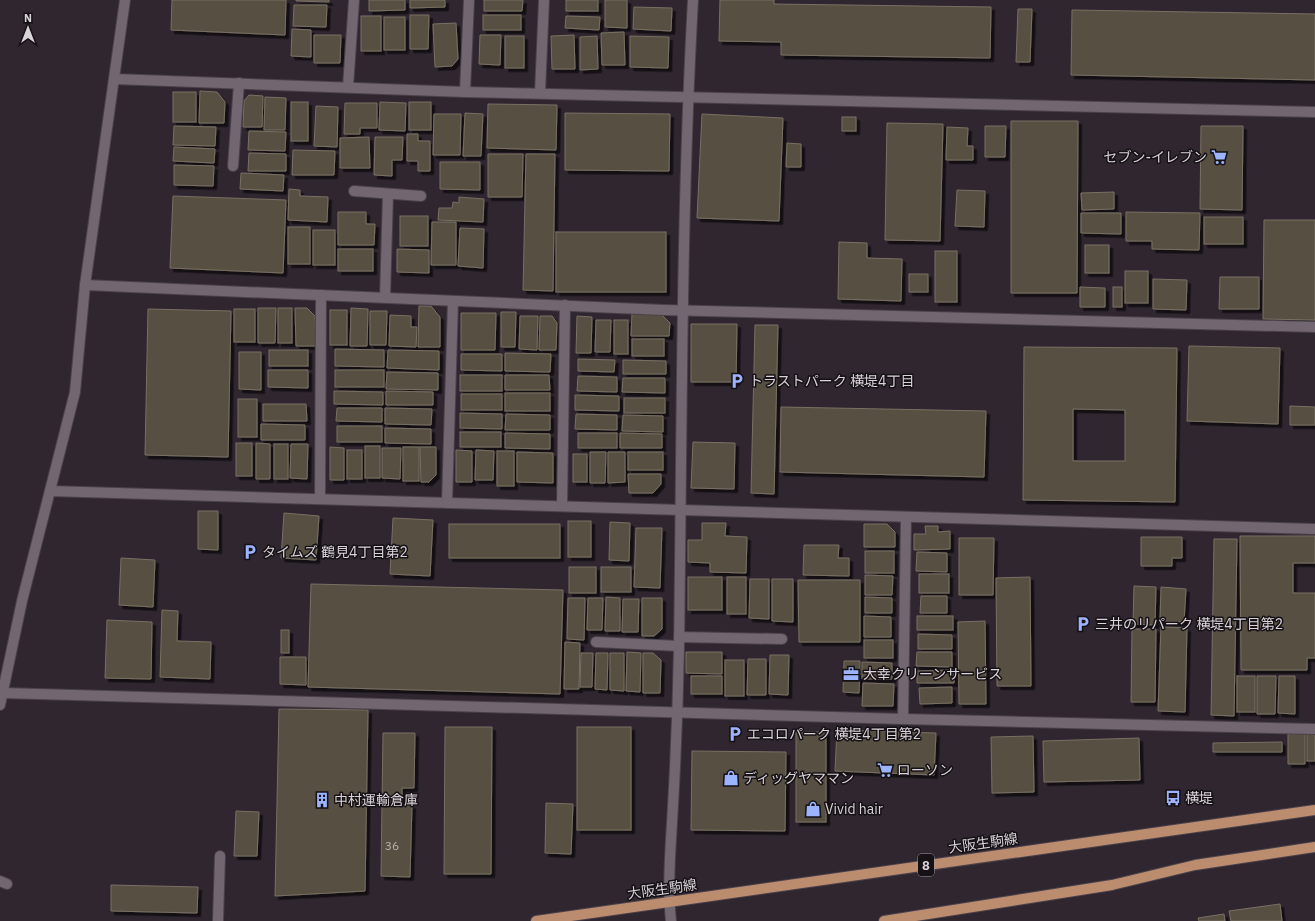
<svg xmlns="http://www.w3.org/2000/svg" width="1315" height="921" font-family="'IBM Plex Sans','Noto Sans JP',sans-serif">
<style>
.building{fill:#574f42;stroke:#797063;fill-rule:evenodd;filter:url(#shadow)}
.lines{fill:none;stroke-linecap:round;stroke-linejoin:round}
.lane-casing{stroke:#4a424a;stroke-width:12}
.street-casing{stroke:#4a424a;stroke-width:12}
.secondary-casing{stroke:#4a424a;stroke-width:12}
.primary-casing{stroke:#4a424a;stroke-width:12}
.lane{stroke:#726671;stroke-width:10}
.street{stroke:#726671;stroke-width:10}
.secondary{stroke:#726671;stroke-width:10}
.primary{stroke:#bc8c6f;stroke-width:10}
.labels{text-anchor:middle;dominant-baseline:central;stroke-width:3;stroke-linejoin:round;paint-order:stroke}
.number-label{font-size:12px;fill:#b9b2b3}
.shield{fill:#151115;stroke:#9f999e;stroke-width:1}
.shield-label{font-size:13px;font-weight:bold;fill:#dad3d9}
.poi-label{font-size:14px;fill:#dad3d9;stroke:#151115;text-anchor:start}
.street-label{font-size:14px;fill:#dad3d9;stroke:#151115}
</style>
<defs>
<filter id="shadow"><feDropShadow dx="3.5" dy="3.5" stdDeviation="0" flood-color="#0009"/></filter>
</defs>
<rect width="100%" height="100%" fill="#302630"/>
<!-- building -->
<g class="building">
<polygon points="172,0 286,0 285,35 171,30"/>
<polygon points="296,0 329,0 329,2 296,1"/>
<polygon points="369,0 405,0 405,10 369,11"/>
<polygon points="410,0 445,0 445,7 410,8"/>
<polygon points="484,0 523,0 522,11 484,11"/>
<rect x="566" y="0" width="32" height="11"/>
<polygon points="605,0 627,0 627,28 605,27"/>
<polygon points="720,0 774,0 774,4 991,7 990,58 781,55 781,42 719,41"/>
<polygon points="294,5 327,5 326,27 293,26"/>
<polygon points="634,7 672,8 671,31 633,29"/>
<polygon points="1018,9 1032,9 1030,62 1016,62"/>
<polygon points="1072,10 1315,14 1315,80 1071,75"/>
<polygon points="410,15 429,15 428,49 410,49"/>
<rect x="483" y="15" width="38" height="15"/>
<rect x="361" y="16" width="20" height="35"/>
<polygon points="566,16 600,17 599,30 565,28"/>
<rect x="384" y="17" width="21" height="33"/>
<polygon points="456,23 458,59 452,66 435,67 433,24"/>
<polygon points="292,29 311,30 311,57 291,56"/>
<polygon points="624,32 625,65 602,65 601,33"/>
<polygon points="314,35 341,35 340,63 314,63"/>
<polygon points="480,35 501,35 500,65 479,64"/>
<polygon points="574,35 575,69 552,69 551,36"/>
<rect x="505" y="36" width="19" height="32"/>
<polygon points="597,36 598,69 580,70 580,37"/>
<polygon points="630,36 669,37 668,68 630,67"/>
<polygon points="200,91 217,92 225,102 224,123 199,123"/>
<rect x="173" y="92" width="23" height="30"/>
<polygon points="249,95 263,96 262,127 243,127 244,101"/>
<polygon points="265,97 286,98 285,130 264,130"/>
<rect x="291" y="102" width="17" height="39"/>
<polygon points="380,102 406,103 405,131 379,130"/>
<rect x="409" y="102" width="22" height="28"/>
<polygon points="345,103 377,103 377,128 360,128 360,134 344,134"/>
<polygon points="488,104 557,105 556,150 487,148"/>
<polygon points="316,106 338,107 337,147 314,146"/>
<polygon points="465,113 483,114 481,156 463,156"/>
<polygon points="565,113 670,114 669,171 565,170"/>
<polygon points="434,114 461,114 460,155 433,155"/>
<polygon points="702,114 783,118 779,221 697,218"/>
<rect x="842" y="117" width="14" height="14"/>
<polygon points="1011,121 1078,121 1077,293 1011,293"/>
<polygon points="887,123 943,124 940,241 885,240"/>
<polygon points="174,126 216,127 215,146 173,145"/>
<polygon points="985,126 1006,126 1005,157 985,157"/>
<polygon points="1201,126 1243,126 1242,210 1200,209"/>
<polygon points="947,127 968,128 967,146 973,146 973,160 946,160"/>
<polygon points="249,131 286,132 285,151 248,150"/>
<polygon points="407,134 418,134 418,141 430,141 430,171 418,171 418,161 407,161"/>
<polygon points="369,137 370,168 340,168 340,138"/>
<polygon points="375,137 403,137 402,160 392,160 392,176 374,175"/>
<polygon points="787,143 801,144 801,167 786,167"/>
<polygon points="174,147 215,149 214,163 173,161"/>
<polygon points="293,150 335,151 334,175 292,175"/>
<polygon points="249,153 286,154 286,171 248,171"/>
<polygon points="488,154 523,154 522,197 488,197"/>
<polygon points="526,154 555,154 553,291 523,290"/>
<polygon points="440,162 480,162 480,190 440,189"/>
<polygon points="174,165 214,166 213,186 174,185"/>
<polygon points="241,173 284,175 283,191 240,189"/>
<polygon points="289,189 300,190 300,196 328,197 327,222 288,220"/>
<polygon points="957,190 985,191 984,227 955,226"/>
<polygon points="1114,192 1114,209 1082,210 1081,193"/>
<polygon points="173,196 286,200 283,273 170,268"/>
<polygon points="459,197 484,199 483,222 438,220 439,208 452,208 453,202 459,203"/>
<polygon points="338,212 366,212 366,224 375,224 374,245 338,245"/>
<polygon points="1126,212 1200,213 1199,250 1152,249 1152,241 1126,241"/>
<polygon points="1081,213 1121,213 1121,234 1081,233"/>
<rect x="400" y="216" width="28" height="30"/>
<rect x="1204" y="217" width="39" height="27"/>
<polygon points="1264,220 1315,220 1315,320 1263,319"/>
<polygon points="432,222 456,222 456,265 431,265"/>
<rect x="288" y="227" width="22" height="37"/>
<polygon points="460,228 484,229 483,268 458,266"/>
<rect x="313" y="230" width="22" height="35"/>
<rect x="556" y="232" width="110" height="60"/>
<polygon points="839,242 867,243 867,258 902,259 901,301 838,299"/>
<rect x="1085" y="245" width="24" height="28"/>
<rect x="338" y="249" width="35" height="22"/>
<polygon points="397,249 429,250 429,273 397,272"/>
<rect x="935" y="251" width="22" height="51"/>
<rect x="1125" y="271" width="23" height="32"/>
<rect x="909" y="274" width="19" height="18"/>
<polygon points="1220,277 1259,277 1259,309 1219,309"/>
<polygon points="1153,279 1187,280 1186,310 1153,309"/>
<polygon points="1080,287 1105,288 1105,307 1080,307"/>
<rect x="1113" y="287" width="9" height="20"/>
<polygon points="419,306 431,306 440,317 440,347 418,347"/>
<polygon points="258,308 276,308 275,343 258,343"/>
<rect x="278" y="308" width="14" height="35"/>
<polygon points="295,308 307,308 315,316 316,346 296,346"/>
<polygon points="351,308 368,309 367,346 350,346"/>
<polygon points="148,309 231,311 228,457 145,455"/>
<rect x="234" y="309" width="21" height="33"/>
<rect x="330" y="310" width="17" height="35"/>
<polygon points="370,311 387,311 386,345 370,345"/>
<polygon points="501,312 516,312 515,347 501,347"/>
<polygon points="461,313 496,313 495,350 461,350"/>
<polygon points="632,313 661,314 670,323 669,336 631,336"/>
<polygon points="390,315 411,316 411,327 417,327 416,347 389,346"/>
<polygon points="520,316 538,316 537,350 519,349"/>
<polygon points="540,316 552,316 557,323 556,350 539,350"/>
<polygon points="577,316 592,317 591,353 576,353"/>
<polygon points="596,320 611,320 610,352 595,352"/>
<rect x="614" y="320" width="14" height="34"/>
<polygon points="691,324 737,324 736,382 691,382"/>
<polygon points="755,325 778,325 774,494 751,493"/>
<rect x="632" y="339" width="32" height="17"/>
<polygon points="1189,346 1280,348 1278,424 1187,421"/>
<path d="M1024,347L1177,348L1175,502L1023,500ZM1073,409L1125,410V461H1073Z"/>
<polygon points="335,349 384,350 384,367 335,366"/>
<rect x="269" y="350" width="39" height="16"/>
<polygon points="388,350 439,351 439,370 387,368"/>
<polygon points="239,352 261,352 261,390 239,389"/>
<polygon points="505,353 551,354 550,372 505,371"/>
<polygon points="461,354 502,354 502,371 461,370"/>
<polygon points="578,359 615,360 614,372 578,371"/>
<polygon points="623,360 666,361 666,374 623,374"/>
<polygon points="268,370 308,370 308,388 268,387"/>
<rect x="335" y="370" width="49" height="17"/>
<polygon points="387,372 438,373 438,390 386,389"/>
<rect x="460" y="375" width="42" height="16"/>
<polygon points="505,375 549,375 550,390 505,390"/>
<polygon points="578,376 617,377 617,392 577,391"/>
<polygon points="623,378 665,378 665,393 622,392"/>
<polygon points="334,391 383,392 383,405 334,404"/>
<polygon points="386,391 433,392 433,405 386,405"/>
<rect x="505" y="393" width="45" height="18"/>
<rect x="461" y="394" width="41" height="16"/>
<polygon points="575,395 619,396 619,411 575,410"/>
<rect x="624" y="398" width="41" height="15"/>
<rect x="238" y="399" width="19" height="38"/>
<polygon points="263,404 306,404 307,421 263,421"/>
<polygon points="1290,406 1315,407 1315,425 1290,425"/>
<polygon points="781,407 986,411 984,477 780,472"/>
<polygon points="337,408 382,408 382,422 336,421"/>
<polygon points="385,408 432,409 431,425 385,424"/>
<polygon points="460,413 502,414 502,429 460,428"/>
<polygon points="506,414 550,415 550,430 505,430"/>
<polygon points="576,414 617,415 617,430 575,429"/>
<polygon points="623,415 663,416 663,432 622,431"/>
<polygon points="261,424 305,425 305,440 261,440"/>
<rect x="337" y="426" width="45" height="16"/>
<polygon points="385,428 431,429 431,444 385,443"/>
<rect x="460" y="432" width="41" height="15"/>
<polygon points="505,433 550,434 550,449 505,448"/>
<rect x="578" y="433" width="39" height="15"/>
<polygon points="620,433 662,434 662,448 620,448"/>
<polygon points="693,442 735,443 734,489 691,488"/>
<rect x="236" y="443" width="16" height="33"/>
<polygon points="256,443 270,444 270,479 256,479"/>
<rect x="274" y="444" width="14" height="35"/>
<polygon points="291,444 308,444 307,479 290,478"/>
<rect x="365" y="446" width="15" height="32"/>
<polygon points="330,447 344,448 344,480 330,480"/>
<rect x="403" y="447" width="16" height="34"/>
<polygon points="420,447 436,447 436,475 429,482 421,482"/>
<polygon points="382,448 401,448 400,479 382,478"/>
<rect x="347" y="450" width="15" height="29"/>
<polygon points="456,450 472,451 472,482 456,482"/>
<polygon points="476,450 494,451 493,480 475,480"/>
<rect x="497" y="451" width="17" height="35"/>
<polygon points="517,452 553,453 553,483 517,482"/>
<polygon points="590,452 606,452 605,483 590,483"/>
<polygon points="608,452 625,452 625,482 608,483"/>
<rect x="628" y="452" width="35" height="18"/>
<rect x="573" y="454" width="14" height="28"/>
<polygon points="628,474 661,474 661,484 653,493 629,493"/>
<polygon points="198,511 218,511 218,550 198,549"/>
<polygon points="284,513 319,516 316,560 281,558"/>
<polygon points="393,518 433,520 430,576 390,574"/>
<rect x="568" y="521" width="23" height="36"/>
<polygon points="610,522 630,523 629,561 609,560"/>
<polygon points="702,523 726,523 725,536 747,537 746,573 710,572 710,563 688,562 688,540 702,540"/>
<rect x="449" y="524" width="111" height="34"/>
<polygon points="864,524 887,524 895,532 895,547 864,547"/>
<polygon points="925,526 938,526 938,532 950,531 950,549 914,550 914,534 926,534"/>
<polygon points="636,528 662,528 660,588 634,587"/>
<polygon points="1240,536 1315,536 1315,563 1293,563 1293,593 1315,593 1315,658 1307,658 1307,670 1241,670"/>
<polygon points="1141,537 1182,537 1182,558 1172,558 1172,566 1141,566"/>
<polygon points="959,538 994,538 993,595 959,595"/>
<polygon points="1214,539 1237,539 1234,716 1211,715"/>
<polygon points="804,545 839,545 838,558 849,558 849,576 803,575"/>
<rect x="865" y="551" width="29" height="22"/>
<polygon points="917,552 947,553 947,572 916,571"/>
<polygon points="121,558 155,560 153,607 119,605"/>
<rect x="569" y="567" width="27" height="26"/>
<rect x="601" y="567" width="30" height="25"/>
<rect x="919" y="574" width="30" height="19"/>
<polygon points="865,575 893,576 892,595 865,595"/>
<rect x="688" y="577" width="34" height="33"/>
<rect x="727" y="577" width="19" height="37"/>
<polygon points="1030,577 1031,686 997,686 996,578"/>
<polygon points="750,579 769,579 769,619 749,618"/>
<polygon points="772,579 793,579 793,622 772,621"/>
<polygon points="798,580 860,580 860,642 799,642"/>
<polygon points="311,584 563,590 560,694 308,687"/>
<polygon points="1134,586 1156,587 1155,625 1133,624"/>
<polygon points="1161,587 1186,589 1184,622 1160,621"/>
<polygon points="921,596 947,596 947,613 920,613"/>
<polygon points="606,597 620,598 620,631 605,631"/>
<polygon points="865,597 892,598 892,613 865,613"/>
<polygon points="568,598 585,598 584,640 567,639"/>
<polygon points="588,598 603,598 602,630 587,630"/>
<polygon points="642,598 662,598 662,629 654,636 642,636"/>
<polygon points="623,599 639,599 638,632 622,632"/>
<polygon points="162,610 178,611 177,641 211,642 210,679 160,677"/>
<polygon points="864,616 891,617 891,637 864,637"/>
<rect x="917" y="616" width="36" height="14"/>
<polygon points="107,620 152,622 151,679 105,678"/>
<polygon points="985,621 986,704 959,704 958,622"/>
<polygon points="1161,627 1187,628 1185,712 1158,711"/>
<polygon points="1132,629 1156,629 1155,702 1131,702"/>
<rect x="281" y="630" width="8" height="23"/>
<polygon points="918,634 952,635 952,649 918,649"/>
<rect x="864" y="640" width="29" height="18"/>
<polygon points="565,642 580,643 579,689 564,689"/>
<polygon points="627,652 641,653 640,692 626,691"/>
<polygon points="686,652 722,652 722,674 686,673"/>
<polygon points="917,652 952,652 952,667 916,666"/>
<polygon points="581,653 593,653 592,687 580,687"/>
<polygon points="596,653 608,653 607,690 595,689"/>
<polygon points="610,653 624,653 624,691 610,690"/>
<polygon points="643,653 653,653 661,660 660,693 643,693"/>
<polygon points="770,655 789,655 788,695 769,694"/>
<polygon points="280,657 306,657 306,685 280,684"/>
<polygon points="748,659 766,659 766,695 747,695"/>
<rect x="725" y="660" width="19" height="36"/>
<polygon points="844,661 860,661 859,693 843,692"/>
<polygon points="862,662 892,663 892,679 862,679"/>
<polygon points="954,670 954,683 917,683 917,671"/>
<rect x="691" y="676" width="31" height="18"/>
<rect x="1237" y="676" width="18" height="36"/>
<polygon points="1257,676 1276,676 1275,714 1257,714"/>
<polygon points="1279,676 1295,676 1295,714 1278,713"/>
<polygon points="863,683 894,684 893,706 862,706"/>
<polygon points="952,687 952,703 920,704 919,688"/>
<polygon points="279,709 368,710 365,891 275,896"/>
<polygon points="445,727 492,727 491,874 444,874"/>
<rect x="577" y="727" width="54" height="103"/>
<polygon points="837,730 936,733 934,775 835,771"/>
<rect x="796" y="732" width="30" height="90"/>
<polygon points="383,733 415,733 414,788 402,788 402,805 412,805 410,877 381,876"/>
<polygon points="1305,733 1305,764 1288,764 1288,734"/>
<rect x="1307" y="734" width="8" height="27"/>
<polygon points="1033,736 1034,792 992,793 991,737"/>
<polygon points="1139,738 1140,780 1044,782 1043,741"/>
<polygon points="1282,742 1282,752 1213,752 1213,743"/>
<polygon points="692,751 786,752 785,831 691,830"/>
<polygon points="546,803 573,804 571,854 545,853"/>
<polygon points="236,811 259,812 257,856 234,856"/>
<polygon points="111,885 198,887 197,913 111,911"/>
<polygon points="1280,904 1282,921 1231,921 1229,911"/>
<polygon points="1224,914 1225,921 1199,921 1198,918"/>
</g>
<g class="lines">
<defs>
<g id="lane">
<polyline points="348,87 354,0"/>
<polyline points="465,92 469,0"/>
<polyline points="540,93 544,0"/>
<polyline points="233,166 239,83"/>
<polyline points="354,191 421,196"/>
<polyline points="385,297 388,194"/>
<polyline points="679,637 782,639"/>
<polyline points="596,642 679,646"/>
<polyline points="0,881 7,884"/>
<polyline points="218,921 220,856"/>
</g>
<g id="street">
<polyline points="114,79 465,92 1315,112"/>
<polyline points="85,285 664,310 1315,327"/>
<polyline points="50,491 1315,529"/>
<polyline points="320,499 321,295"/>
<polyline points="447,503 453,301"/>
<polyline points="562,506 565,305"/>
<polyline points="3,693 903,719 1315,729"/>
<polyline points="903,719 906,517"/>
<path d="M671,921C667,883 671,844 673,805C676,753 678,701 679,648C682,432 681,216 693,0"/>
</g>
<polyline id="secondary" points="0,705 22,601 75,392 85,285 125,0"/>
<g id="primary">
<polyline points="536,921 1315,810"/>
<polyline points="884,921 1112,885 1195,865 1315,847"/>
</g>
</defs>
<!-- lane casing -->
<use href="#lane" class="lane-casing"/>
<!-- street casing -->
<use href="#street" class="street-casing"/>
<!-- secondary casing -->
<use href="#secondary" class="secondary-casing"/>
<!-- primary casing -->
<use href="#primary" class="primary-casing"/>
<!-- lane -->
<use href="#lane" class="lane"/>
<!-- street -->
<use href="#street" class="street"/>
<!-- secondary -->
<use href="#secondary" class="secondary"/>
<!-- primary -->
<use href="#primary" class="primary"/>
</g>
<!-- icons -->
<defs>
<symbol id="supermarket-bare" viewBox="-9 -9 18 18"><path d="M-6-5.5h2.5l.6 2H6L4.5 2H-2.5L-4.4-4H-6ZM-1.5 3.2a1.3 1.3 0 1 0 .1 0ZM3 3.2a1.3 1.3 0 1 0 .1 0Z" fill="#9cb4fd" stroke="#151115" stroke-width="2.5" paint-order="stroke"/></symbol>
<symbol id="parking-bare" viewBox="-9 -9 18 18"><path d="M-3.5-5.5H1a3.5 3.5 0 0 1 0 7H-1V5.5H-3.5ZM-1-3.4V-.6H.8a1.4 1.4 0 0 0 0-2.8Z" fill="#9cb4fd" stroke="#151115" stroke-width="2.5" paint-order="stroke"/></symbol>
<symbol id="office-bare" viewBox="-9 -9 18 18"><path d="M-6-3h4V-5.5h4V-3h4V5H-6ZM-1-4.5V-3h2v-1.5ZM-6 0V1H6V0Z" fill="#9cb4fd" stroke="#151115" stroke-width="2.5" paint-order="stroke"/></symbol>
<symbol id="shop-bare" viewBox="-9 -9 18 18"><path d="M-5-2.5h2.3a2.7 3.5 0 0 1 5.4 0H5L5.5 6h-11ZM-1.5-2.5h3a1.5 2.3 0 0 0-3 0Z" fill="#9cb4fd" stroke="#151115" stroke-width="2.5" paint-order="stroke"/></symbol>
<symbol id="bus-bare" viewBox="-9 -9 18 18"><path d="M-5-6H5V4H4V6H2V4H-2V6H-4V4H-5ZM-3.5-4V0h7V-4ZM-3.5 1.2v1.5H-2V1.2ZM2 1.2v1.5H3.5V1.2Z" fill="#9cb4fd" stroke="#151115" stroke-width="2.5" paint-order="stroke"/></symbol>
<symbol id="building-bare" viewBox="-9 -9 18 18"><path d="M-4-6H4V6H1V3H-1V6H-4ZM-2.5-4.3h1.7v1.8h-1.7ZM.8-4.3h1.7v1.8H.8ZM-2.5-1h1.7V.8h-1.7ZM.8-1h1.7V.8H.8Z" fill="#9cb4fd" stroke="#151115" stroke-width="2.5" paint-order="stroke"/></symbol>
</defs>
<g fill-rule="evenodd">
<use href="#supermarket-bare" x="1208" y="146" width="22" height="22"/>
<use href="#parking-bare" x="726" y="370" width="22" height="22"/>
<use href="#parking-bare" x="239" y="541" width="22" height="22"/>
<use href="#parking-bare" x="1072" y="613" width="22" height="22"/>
<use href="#office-bare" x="840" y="663" width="22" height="22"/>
<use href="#parking-bare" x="724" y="723" width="22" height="22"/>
<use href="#supermarket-bare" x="874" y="759" width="22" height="22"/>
<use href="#shop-bare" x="720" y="767" width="22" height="22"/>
<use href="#bus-bare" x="1162" y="787" width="22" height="22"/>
<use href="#building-bare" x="311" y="789" width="22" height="22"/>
<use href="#shop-bare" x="802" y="798" width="22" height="22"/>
</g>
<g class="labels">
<!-- number labels -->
<g class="number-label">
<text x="392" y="845">36</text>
</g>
<!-- shield labels -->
<rect class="shield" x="918" y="854" width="16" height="22" rx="3"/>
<g class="shield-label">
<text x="926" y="865">8</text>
</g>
<!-- poi labels -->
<g class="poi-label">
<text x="1207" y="157" text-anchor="end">セブン-イレブン</text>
<text x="749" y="381">トラストパーク 横堤4丁目</text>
<text x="262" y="552">タイムズ 鶴見4丁目第2</text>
<text x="1095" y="624">三井のリパーク 横堤4丁目第2</text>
<text x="863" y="674">大幸クリーンサービス</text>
<text x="747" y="734">エコロパーク 横堤4丁目第2</text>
<text x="897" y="770">ローソン</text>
<text x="743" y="778">ディッグヤママン</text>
<text x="1185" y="798">横堤</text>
<text x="334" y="800">中村運輸倉庫</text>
<text x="825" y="809">Vivid hair</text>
</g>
<!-- street labels -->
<g class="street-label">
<text transform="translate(983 843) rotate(-8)">大阪生駒線</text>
<text transform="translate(662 889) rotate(-8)">大阪生駒線</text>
</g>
</g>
<!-- north arrow -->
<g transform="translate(28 28)" stroke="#151115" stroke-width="3" paint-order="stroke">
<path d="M0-3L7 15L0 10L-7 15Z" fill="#dad3d9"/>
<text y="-6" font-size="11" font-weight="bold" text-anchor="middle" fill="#dad3d9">N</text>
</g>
</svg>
